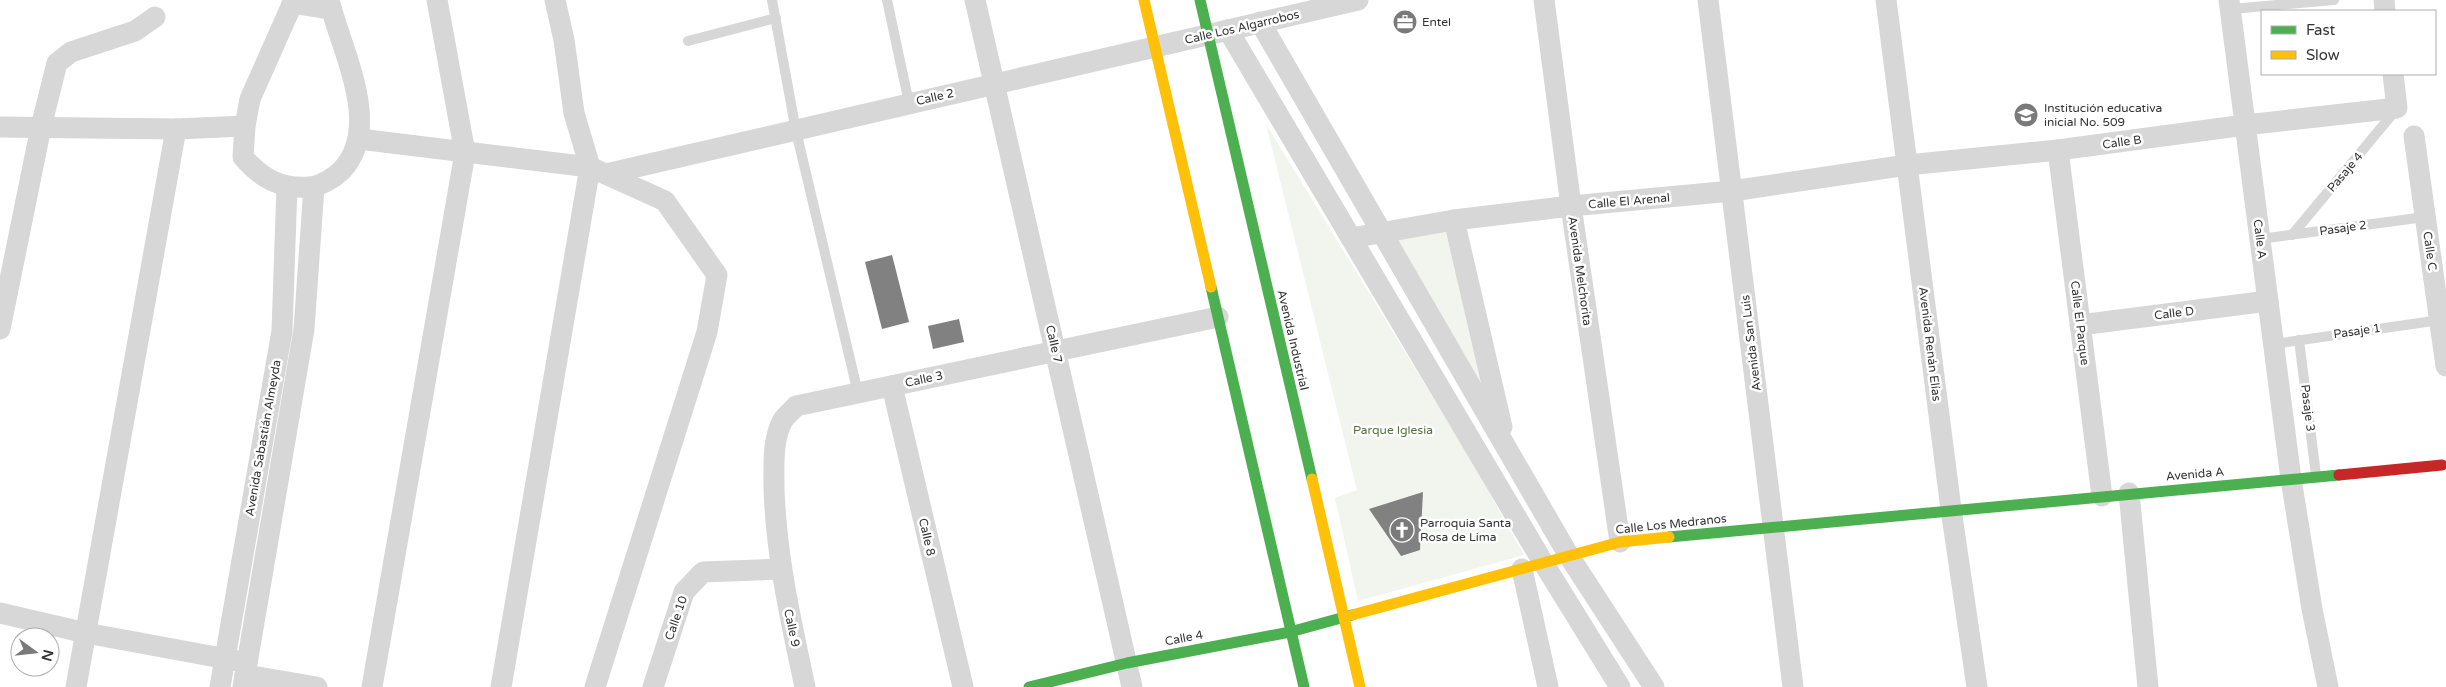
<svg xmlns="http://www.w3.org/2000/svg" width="2446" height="687" font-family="'Varela Round',sans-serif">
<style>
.green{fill:#f1f5ed;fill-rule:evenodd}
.building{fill:#818181}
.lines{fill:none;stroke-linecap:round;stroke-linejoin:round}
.lane{stroke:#d7d7d7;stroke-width:10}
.street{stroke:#d7d7d7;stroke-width:21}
.fast{stroke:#4caf50;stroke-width:11}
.slow{stroke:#ffc107;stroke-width:11}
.jam{stroke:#c62828;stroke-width:11}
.labels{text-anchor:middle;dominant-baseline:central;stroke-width:5;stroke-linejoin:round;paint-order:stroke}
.poi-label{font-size:12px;fill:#333;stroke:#fff;text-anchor:start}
.street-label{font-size:12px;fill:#333;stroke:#fff}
.park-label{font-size:12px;fill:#56703f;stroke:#fff}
</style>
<rect width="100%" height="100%" fill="#fff"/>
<!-- green -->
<g class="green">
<path d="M1266,124L1471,460L1524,555L1358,601L1335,498L1357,490ZM1423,493L1420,550L1401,555L1370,509Z"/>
<polygon points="1444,226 1493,415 1391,237"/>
</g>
<!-- building -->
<g class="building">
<polygon points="892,255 909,322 882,329 865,262"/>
<polygon points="959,319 964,342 933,349 928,326"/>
<polygon points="1423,492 1420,550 1401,556 1369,509"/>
</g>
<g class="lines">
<!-- lane -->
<g class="lane">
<polyline points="772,0 796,131 858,393"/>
<polyline points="887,0 909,103"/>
<polyline points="2231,9 2334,0"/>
<polyline points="688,41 776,18"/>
<polyline points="2292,235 2395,111"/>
<polyline points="2260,239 2425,217"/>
<polyline points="2299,340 2316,475"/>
<polyline points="2274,344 2440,320"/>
</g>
<!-- street -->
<g class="street">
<path d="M294,0L250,99L245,126L243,157C261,178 280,189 309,187C321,186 334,178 342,170C383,126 341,50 329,0"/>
<polyline points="975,0 1132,687"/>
<polyline points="1544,0 1571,206 1620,542"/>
<polyline points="1708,0 1793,687"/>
<polyline points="1886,0 1951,509 1977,687"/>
<polyline points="2229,0 2291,479 2312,609 2328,687"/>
<polyline points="2384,0 2385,11"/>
<polyline points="292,3 331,9"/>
<polyline points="1260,22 1569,556 1654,687"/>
<polyline points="1228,30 1544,564 1620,687"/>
<polyline points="0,127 176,129 245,126"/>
<polyline points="2414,136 2446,366"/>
<polyline points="359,139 590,167 665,201 717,275 707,332 595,687"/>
<polyline points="2058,150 2102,496"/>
<polyline points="606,174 1358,0"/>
<polyline points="1454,220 1502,427"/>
<polyline points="1351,238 1454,220 1571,206 1732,191 1907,165 2058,150 2245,125 2397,108 2393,74"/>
<polyline points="2080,325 2268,301"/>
<polyline points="0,329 41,127 57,63 71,52 135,31 155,17"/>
<polyline points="892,386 963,687"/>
<polyline points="2129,493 2148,687"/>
<polyline points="1522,569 1548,687"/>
<polyline points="0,613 86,633 238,661"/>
<polyline points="245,675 317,687"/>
<polyline points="76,687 176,129"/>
<polyline points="220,687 282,331 287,186"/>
<polyline points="243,687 304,329 314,187"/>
<polyline points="372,687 465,153 437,0"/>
<polyline points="501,687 590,167 574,113 564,40 555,0"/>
<polyline points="653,687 684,592 703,572 781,569"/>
<path d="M805,687C791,621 776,556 774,488C774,467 772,439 783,420C786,415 792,411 796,406L1218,317"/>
</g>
<!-- fast -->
<g class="fast">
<polyline points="1200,0 1312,479"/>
<polyline points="1211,287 1304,687"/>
<polyline points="1669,537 2339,475"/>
<polyline points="1029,687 1127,663 1290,632 1352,615"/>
</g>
<!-- slow -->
<g class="slow">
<polyline points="1144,0 1211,287"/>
<polyline points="1312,479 1360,687"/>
<polyline points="1352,615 1620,542 1669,537"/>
</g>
<!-- jam -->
<polyline class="jam" points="2339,475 2442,465"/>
</g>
<!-- icons -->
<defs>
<symbol id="office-disc" viewBox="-11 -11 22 22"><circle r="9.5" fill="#7a7a7a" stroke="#fff"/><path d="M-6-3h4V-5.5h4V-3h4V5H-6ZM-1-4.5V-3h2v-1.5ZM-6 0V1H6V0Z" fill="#fff"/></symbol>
<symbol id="school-disc" viewBox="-11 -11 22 22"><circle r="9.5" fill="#7a7a7a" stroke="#fff"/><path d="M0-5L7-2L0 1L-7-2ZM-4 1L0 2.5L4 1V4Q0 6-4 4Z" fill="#fff"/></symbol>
<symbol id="church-disc" viewBox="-11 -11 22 22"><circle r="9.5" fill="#7a7a7a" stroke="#fff"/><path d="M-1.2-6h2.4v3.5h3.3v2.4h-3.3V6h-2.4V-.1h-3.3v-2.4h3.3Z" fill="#fff"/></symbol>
</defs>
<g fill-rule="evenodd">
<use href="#office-disc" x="1391" y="8" width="28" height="28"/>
<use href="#school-disc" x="2012" y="101" width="28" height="28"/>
<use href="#church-disc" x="1388" y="516" width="28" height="28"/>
</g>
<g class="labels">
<!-- poi labels -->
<g class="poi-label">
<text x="1422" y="22">Entel</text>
<text x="2044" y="108">Institución educativa<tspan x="2044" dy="14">inicial No. 509</tspan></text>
<text x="1420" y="523">Parroquia Santa<tspan x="1420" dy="14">Rosa de Lima</tspan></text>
</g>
<!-- street labels -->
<g class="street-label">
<text transform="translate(1242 27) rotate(-13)">Calle Los Algarrobos</text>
<text transform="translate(935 97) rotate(-13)">Calle 2</text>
<text transform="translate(2122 142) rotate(-8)">Calle B</text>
<text transform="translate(2345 172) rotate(-50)">Pasaje 4</text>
<text transform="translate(1629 201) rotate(-5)">Calle El Arenal</text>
<text transform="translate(2343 228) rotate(-8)">Pasaje 2</text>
<text transform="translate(2260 239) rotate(83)">Calle A</text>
<text transform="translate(2430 251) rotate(82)">Calle C</text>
<text transform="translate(1580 271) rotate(82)">Avenida Melchorita</text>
<text transform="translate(2174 313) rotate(-7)">Calle D</text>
<text transform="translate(2080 323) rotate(83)">Calle El Parque</text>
<text transform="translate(2357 331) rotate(-8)">Pasaje 1</text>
<text transform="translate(1293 340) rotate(77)">Avenida Industrial</text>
<text transform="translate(1751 343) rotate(-97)">Avenida San Luis</text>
<text transform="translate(1054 344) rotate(77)">Calle 7</text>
<text transform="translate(1930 344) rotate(83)">Avenida Renán Elías</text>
<text transform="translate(924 379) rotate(-12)">Calle 3</text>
<text transform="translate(2308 408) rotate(83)">Pasaje 3</text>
<text transform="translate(263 438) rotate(-80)">Avenida Sabastián Almeyda</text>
<text transform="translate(2195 474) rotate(-5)">Avenida A</text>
<text transform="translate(1671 524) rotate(-6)">Calle Los Medranos</text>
<text transform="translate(927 537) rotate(77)">Calle 8</text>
<text transform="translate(676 618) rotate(-71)">Calle 10</text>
<text transform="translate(792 628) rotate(78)">Calle 9</text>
<text transform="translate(1184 638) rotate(-11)">Calle 4</text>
</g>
<!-- park labels -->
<g class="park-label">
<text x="1393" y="430">Parque Iglesia</text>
</g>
</g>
<!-- legend -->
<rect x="2261" y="10" width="175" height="65" fill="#ffffff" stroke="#adadad"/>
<rect x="2271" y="26" width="25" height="8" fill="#4caf50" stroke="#adadad"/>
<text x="2306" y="35" font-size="15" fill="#333333">Fast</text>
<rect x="2271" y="51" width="25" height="8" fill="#ffc107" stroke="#adadad"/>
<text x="2306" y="60" font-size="15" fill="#333333">Slow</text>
<!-- north arrow -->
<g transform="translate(35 652) rotate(105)"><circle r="24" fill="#ffffff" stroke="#adadad"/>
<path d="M0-4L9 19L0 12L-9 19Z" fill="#7a7a7a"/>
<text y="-8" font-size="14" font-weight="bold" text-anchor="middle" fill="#333333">N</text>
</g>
</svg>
